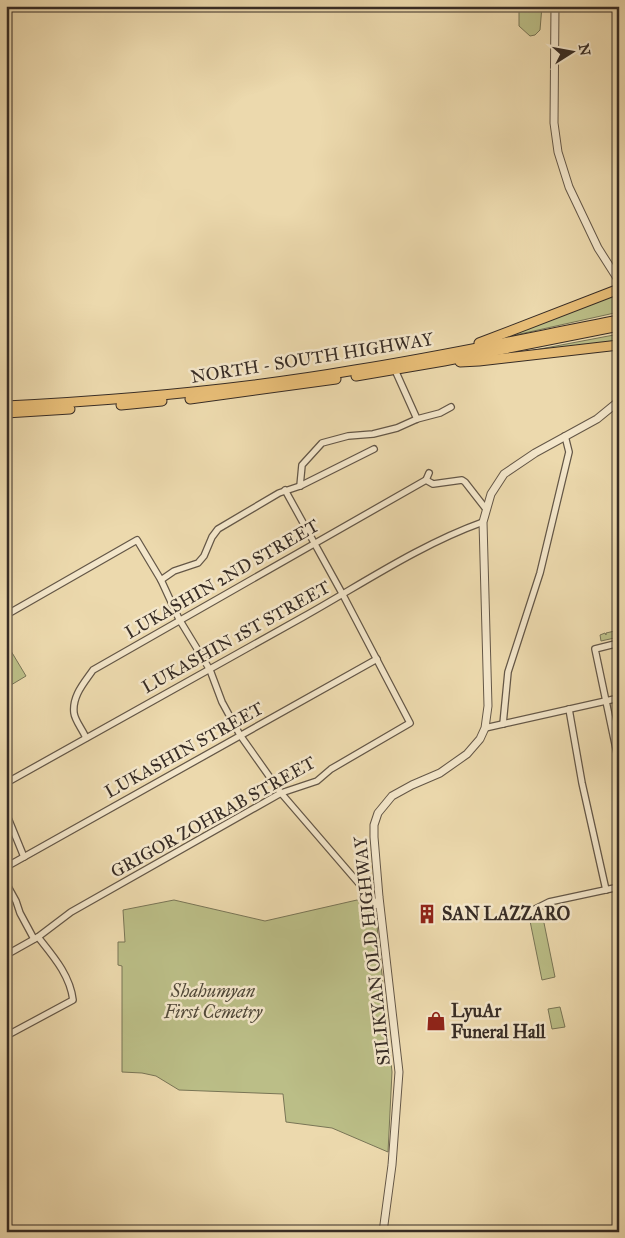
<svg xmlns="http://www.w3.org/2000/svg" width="625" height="1238" font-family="'IM FELL Great Primer',serif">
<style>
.green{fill:#bbbe87;stroke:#797556}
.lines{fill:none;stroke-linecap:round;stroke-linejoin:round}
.minor-casing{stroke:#645747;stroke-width:8}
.tertiary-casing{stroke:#645747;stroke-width:9}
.trunk-casing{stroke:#372c25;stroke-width:11}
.minor{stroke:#f3e6ca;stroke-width:5.5}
.tertiary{stroke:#f3e6ca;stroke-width:7}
.trunk{stroke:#e6bc76;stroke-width:9}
.labels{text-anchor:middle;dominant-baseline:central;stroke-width:5;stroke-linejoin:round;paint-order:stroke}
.street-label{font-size:18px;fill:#372c25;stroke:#f3e6ca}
.poi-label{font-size:18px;font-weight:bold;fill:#372c25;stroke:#f3e6ca;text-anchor:start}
.park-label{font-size:18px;font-style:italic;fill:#514939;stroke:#f3e6ca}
</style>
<rect width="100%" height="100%" fill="#ecd9ad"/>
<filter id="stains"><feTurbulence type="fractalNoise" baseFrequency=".004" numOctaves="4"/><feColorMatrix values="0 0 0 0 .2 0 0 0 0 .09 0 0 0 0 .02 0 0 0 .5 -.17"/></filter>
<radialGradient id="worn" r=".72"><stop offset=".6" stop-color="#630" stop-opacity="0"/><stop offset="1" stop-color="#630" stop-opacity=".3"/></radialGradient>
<!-- green -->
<g class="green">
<polygon points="519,6 542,6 540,30 535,35 530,36 519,26"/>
<polygon points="619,294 619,312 502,338 610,296"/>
<polygon points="619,334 619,343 498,357"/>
<polygon points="619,630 619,637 601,641 600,635 605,633 606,635 606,633"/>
<polygon points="8,646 26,676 6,688 6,647"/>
<polygon points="174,900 265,921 357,900 367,903 376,916 392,1072 388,1152 332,1128 286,1122 283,1094 179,1090 156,1076 142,1073 122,1072 122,966 118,965 118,942 125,942 123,910"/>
<polygon points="543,918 555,977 542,980 530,921"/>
<polygon points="560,1007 565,1027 552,1029 548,1009"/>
</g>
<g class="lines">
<defs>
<g id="minor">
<polyline points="395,370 417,419"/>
<polyline points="426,480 433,484 462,480 465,482 486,509"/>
<polyline points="300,486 302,465 322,443 348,436 373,434 397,428 417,419 440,413 451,407"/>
<polyline points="161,580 174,571 198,563 204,556 212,537 218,529 279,493 300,486 374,449"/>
<polyline points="6,615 137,540 161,580 179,619 210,670 222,702 240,735 281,793 380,908"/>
<polyline points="619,643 595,649 619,763"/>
<polyline points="569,709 582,783 606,890"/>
<polyline points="503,724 508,672 540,573 569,452 565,436"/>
<polyline points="485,728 619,698"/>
<path d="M86,738C83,730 75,721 74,713C72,696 84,683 93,670L426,480L429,473"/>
<path d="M6,783C105,727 204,673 303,617C362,584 419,545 483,522"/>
<polyline points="6,813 24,857"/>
<polyline points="6,867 377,659"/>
<polyline points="6,883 16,901 20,913 34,939"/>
<polyline points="529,912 549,902 619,887"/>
<polyline points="6,955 38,937 71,912 281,793 317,781 331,769 410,723 343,595 285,490"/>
<path d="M6,1036L73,1000C70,975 53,956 38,937"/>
</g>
<g id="tertiary">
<polyline points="555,6 554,123 558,152 569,187 598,248 619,281"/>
<polyline points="383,1232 392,1165 399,1072 379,897 374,837 374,825 378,813 392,796 412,785 440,773 467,754 480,739 485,728 488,706 483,522 491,494 504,474 535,453 597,419 619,401"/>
</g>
<g id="trunk">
<polyline points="479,343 619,289"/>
<polyline points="460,362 479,361 619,345"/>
<polyline points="356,376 444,361 619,326"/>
<polyline points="190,399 336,379"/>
<polyline points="121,405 162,401"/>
<path d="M6,406C123,400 240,390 355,370C444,356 531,337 619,320"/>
<polyline points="6,413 70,409"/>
</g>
</defs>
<!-- minor casing -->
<use href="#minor" class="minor-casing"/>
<!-- tertiary casing -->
<use href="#tertiary" class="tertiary-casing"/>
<!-- trunk casing -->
<use href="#trunk" class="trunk-casing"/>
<!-- minor -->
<use href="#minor" class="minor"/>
<!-- tertiary -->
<use href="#tertiary" class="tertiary"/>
<!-- trunk -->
<use href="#trunk" class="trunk"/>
</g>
<!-- icons -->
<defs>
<symbol id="building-bare" viewBox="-9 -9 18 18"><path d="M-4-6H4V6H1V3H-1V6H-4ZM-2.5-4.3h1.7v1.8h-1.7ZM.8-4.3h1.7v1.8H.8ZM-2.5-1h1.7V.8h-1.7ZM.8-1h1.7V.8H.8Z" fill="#8f2418" stroke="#f3e6ca" stroke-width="2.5" paint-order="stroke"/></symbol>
<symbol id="shop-bare" viewBox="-9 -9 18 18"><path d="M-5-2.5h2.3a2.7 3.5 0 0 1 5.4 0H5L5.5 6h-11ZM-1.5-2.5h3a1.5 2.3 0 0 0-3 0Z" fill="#8f2418" stroke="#f3e6ca" stroke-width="2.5" paint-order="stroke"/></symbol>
</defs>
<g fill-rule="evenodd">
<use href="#building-bare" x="413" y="900" width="28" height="28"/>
<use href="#shop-bare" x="422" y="1007" width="28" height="28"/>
</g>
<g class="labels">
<!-- street labels -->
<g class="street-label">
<text transform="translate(312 358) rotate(-9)">NORTH - SOUTH HIGHWAY</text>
<text transform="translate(222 579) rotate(-30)">LUKASHIN 2ND STREET</text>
<text transform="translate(236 637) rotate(-29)">LUKASHIN 1ST STREET</text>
<text transform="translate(184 750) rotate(-29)">LUKASHIN STREET</text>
<text transform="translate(213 817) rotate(-29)">GRIGOR ZOHRAB STREET</text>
<text transform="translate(372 951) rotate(-96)">SILIKYAN OLD HIGHWAY</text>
</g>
<!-- poi labels -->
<g class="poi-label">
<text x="442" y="914">SAN LAZZARO</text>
<text x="451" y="1011">LyuAr<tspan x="451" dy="21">Funeral Hall</tspan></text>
</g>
<!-- park labels -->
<g class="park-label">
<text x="213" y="991">Shahumyan<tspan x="213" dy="21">First Cemetry</tspan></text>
</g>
</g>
<!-- margin -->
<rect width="625" height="1238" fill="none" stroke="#ecd9ad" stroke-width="25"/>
<rect x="8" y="8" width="610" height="1223" fill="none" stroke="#372c25" stroke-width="2.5"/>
<rect x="12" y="12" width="600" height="1213" fill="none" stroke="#372c25"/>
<!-- north arrow -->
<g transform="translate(572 52) rotate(79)" stroke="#f3e6ca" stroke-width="4" paint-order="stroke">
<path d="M0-4L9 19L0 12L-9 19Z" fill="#372c25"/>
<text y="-8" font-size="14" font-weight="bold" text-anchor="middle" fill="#372c25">N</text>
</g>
<rect width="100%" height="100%" filter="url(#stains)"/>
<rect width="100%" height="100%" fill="url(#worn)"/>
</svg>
